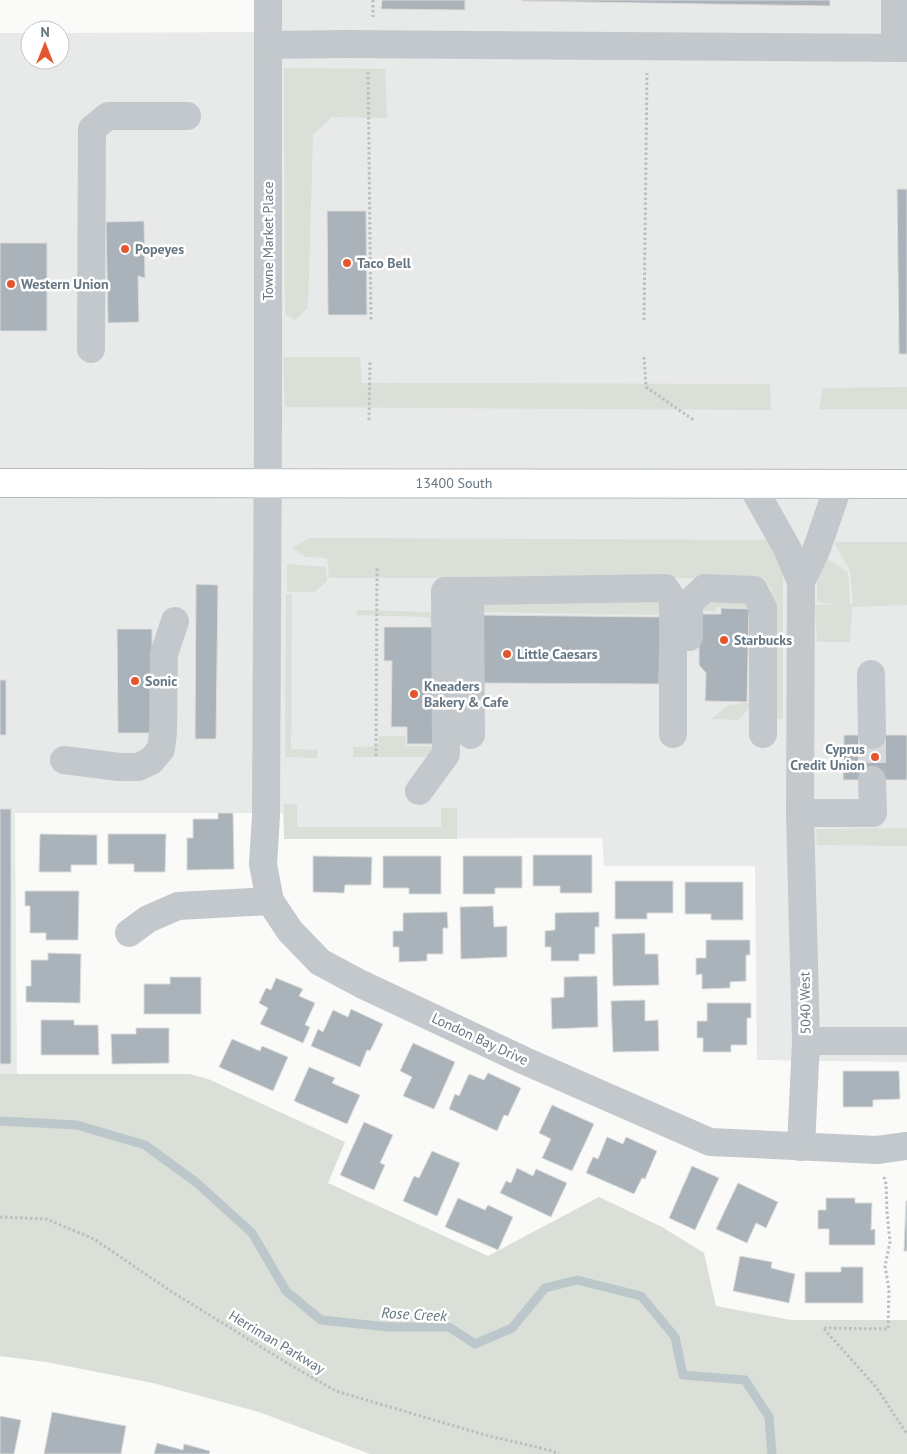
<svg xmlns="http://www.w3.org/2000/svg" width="907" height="1454" font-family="'PT Sans',sans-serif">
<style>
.built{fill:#e8e9e9}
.green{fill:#dadfd7}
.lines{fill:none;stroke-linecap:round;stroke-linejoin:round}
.stream{stroke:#bbc7cb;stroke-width:9}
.building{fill:#aab3b9;stroke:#dcdcda}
.minor-tunnel{stroke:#d5d9db;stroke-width:28;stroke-dasharray:28 14;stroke-linecap:butt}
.major-casing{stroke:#b5babe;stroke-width:30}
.path{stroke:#bbbfc2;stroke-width:3;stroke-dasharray:2.5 2.5;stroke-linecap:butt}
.minor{stroke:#c3c8cc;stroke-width:28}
.major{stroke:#fff;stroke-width:28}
.poi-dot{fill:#e4572e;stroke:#fff;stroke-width:2}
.labels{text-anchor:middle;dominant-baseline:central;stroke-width:5;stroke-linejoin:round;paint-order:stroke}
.street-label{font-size:14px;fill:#657683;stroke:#fff}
.poi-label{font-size:14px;font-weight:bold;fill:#657683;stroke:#fff;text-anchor:start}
.water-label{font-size:15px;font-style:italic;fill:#60757c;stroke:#fff}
</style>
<rect width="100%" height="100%" fill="#fafaf8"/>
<!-- built -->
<polygon class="built" points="277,0 907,0 907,1062 757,1060 755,866 604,866 602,838 284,839 283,813 15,813 17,1075 0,1074 0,33 30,33 30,60 60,60 60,33 277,32"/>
<!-- green -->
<g class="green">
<polygon points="284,68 385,69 387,118 332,117 313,135 308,308 295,320 285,314"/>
<polygon points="283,357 360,357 362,383 770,384 771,410 285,407"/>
<polygon points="907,387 907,409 819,409 823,388"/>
<polygon points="309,538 770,540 783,553 783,719 770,718 771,590 764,578 329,578 327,558 306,557 292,548"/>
<polygon points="834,542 907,542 907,605 852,607 850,642 817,642 815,605 836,604 817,602 817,560 827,559 848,572 850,604 853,604 850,571"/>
<polygon points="287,564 326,567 327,581 315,592 287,592"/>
<polygon points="286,594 292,594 291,749 318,750 317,758 285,757"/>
<polygon points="648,594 661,606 663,615 478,612 483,598"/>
<polygon points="745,596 754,608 717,607 716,611 696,612 705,597"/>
<polygon points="357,610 429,612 437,625 432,625 428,617 356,615"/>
<polygon points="756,702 738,720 711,719 729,705"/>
<polygon points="379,736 405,736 406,746 436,746 427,757 353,757 353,747 378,746"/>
<polygon points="284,804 297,804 297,827 441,827 441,808 457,808 457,839 284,839"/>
<polygon points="907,828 907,846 817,845 816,829"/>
<polygon points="0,1074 190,1074 208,1079 345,1142 328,1183 488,1256 599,1197 662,1227 704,1253 716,1306 791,1320 907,1320 907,1454 370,1454 259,1412 153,1383 46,1362 0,1356"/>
</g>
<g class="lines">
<!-- stream -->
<polyline class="stream" points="0,1121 77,1125 145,1145 197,1183 252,1233 286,1291 321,1320 388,1327 449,1327 475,1344 512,1328 545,1288 577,1280 641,1296 675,1337 683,1375 745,1380 769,1417 772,1454"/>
</g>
<!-- building -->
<g class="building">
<polygon points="382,0 465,0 465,10 381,9"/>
<polygon points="522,0 830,0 830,6 522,1"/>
<polygon points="897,189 907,189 907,354 899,354"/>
<polygon points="327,211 366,211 367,315 328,315"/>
<polygon points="144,221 145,278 138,276 139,322 108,323 106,222"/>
<rect x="0" y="243" width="47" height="88"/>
<polygon points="196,584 218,585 216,739 195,739"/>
<polygon points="721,608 749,609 747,702 705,701 706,673 699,665 699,614 721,614"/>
<polygon points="479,615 660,617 659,684 478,683"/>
<polygon points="384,627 437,627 435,744 407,744 407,727 391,727 392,661 384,661"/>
<polygon points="117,629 152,629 152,733 118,733"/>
<rect x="0" y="680" width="6" height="55"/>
<polygon points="844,735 907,735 907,780 843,780"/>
<rect x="0" y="809" width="11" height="255"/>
<polygon points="218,813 233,813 234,869 187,870 187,838 193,838 193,819 218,819"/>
<polygon points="40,834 97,835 97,865 71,865 71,872 39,872"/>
<polygon points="108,834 166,834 165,872 134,872 134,864 108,864"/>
<polygon points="533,855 592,855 592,893 560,893 560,886 533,886"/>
<polygon points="313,856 372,857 371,885 345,885 344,893 313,892"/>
<polygon points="383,856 441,856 441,894 409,894 409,888 383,888"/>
<polygon points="463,856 522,856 522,888 495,888 495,894 463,894"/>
<polygon points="615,881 673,881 673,913 647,913 647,919 615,919"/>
<polygon points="685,882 743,882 743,920 711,920 711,914 685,914"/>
<polygon points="25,891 79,891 78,940 46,940 46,933 30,933 30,906 25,906"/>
<polygon points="493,906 494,927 507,926 507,957 461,959 460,907"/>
<polygon points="447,912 448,928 443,928 443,954 427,954 427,961 399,962 399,947 393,947 393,931 403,931 403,913"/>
<polygon points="599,912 599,927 595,927 595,954 579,954 579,961 551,961 551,947 545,947 545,931 555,930 555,913"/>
<polygon points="645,933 645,954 658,954 659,985 613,986 612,934"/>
<polygon points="706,940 750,940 750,955 746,955 746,981 730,982 730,988 702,989 702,974 696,975 696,958 706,958"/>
<polygon points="48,953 81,954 80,1003 26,1002 26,986 31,986 31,960 48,960"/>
<polygon points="597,976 598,1027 552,1029 551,998 564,997 564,977"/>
<polygon points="170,977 201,977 201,1014 144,1014 144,984 170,984"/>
<polygon points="276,978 303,989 299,996 315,1003 305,1025 310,1027 303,1043 260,1024 268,1008 259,1003 266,988 271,990"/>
<polygon points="645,1000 645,1021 658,1020 659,1051 613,1052 611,1001"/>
<polygon points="707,1003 751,1003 751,1018 747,1018 747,1045 731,1045 731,1052 703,1052 703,1038 697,1038 697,1021 707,1021"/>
<polygon points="351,1009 383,1024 370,1051 367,1050 360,1067 311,1046 318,1029 323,1032 333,1010 348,1017"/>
<polygon points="41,1020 74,1020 74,1025 98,1025 99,1055 41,1055"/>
<polygon points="136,1028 169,1028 169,1063 112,1064 111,1034 136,1034"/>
<polygon points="232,1039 260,1051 262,1046 288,1057 273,1091 219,1067"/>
<polygon points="413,1043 455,1062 434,1109 403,1096 412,1077 400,1071"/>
<polygon points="309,1067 335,1078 332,1083 360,1095 347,1124 294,1101"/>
<polygon points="843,1071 899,1071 900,1099 873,1100 873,1107 843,1107"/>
<polygon points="488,1073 521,1088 508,1116 504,1115 497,1131 449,1109 455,1094 459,1096 469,1074 484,1080"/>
<polygon points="552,1105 594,1124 572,1171 542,1158 551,1139 539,1133"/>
<polygon points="364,1122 393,1135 380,1163 385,1165 374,1190 340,1175"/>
<polygon points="607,1137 623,1144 626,1137 657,1151 645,1179 642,1178 634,1194 586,1173 593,1157 598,1159"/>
<polygon points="432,1151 460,1163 437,1216 403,1201 414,1176 419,1178"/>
<polygon points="692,1166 719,1178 695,1230 669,1218"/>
<polygon points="517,1168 533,1176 536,1169 567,1183 551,1217 500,1193 506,1181 511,1183"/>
<polygon points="738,1183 778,1202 766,1228 756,1223 747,1243 716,1229"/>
<polygon points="458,1198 485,1210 488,1205 513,1217 498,1250 445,1227"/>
<polygon points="826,1198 855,1198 855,1203 872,1203 871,1230 875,1229 875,1245 829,1245 829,1229 818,1229 818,1210 826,1210"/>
<polygon points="906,1201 907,1201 907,1251 904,1251"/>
<polygon points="740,1256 772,1262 771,1268 795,1274 789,1303 733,1291"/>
<polygon points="841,1267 863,1267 863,1303 805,1303 805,1272 841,1272"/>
<polygon points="52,1412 126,1426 121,1454 44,1454"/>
<polygon points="0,1416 21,1420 14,1454 0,1454"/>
<polygon points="157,1443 183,1450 184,1444 210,1451 209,1454 154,1454"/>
</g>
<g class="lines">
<!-- minor-tunnel -->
<polyline class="minor-tunnel" points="872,735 872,780"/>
<defs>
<polyline id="major" points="0,483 907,484"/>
</defs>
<!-- major casing -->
<use href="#major" class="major-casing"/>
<!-- path -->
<g class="path">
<polyline points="373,0 373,17"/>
<polyline points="368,72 371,322"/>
<polyline points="644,320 647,73"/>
<polyline points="644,357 646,387 695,421"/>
<polyline points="369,420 370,360"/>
<polyline points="376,756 377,568"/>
<polyline points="0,1217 46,1219 94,1239 169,1290 292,1366 336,1391 485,1435 549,1450 559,1454"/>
<polyline points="824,1328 888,1329 889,1289 885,1266 890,1242 887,1212 886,1184 884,1177"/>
<polyline points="824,1329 876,1387 907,1434"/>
</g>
<!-- minor -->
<g class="minor">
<polyline points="268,0 268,420 266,816 263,864 270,901 290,931 320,962 361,984 525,1061 710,1142 877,1150 907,1146"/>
<polyline points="268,45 346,44 907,48"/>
<polyline points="895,48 895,0"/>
<polyline points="91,349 92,129 108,116 187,116"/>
<polyline points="751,484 787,548 801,582 800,813 806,1041 801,1147"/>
<polyline points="801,582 817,548 839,484"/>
<polyline points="689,637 689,603 705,588 754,590 763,608 763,734"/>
<polyline points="871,674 872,735"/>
<polyline points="471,735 470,591 665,588 673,600 673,734"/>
<polyline points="64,760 119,767 138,767 151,761 161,749 163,732 164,654 175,621"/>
<polyline points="419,791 446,754 445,591 470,591"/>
<polyline points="800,813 873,813 872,780"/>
<polyline points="129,933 148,919 178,906 270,901"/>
<polyline points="806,1041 907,1041"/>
</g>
<!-- major -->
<use href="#major" class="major"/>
</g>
<!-- markers -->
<g class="poi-dot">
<circle cx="125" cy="249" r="5"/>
<circle cx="347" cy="263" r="5"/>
<circle cx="11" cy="284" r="5"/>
<circle cx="724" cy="640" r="5"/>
<circle cx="507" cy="654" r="5"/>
<circle cx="135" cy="681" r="5"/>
<circle cx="414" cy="694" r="5"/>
<circle cx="875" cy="757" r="5"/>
</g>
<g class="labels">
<!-- street labels -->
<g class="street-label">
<text transform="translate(268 241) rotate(-90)">Towne Market Place</text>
<text x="454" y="483">13400 South</text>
<text transform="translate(805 1003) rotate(-91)">5040 West</text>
<text transform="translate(480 1039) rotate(25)">London Bay Drive</text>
<text transform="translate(277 1342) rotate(31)">Herriman Parkway</text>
</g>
<!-- poi labels -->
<g class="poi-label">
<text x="135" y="249">Popeyes</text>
<text x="357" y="263">Taco Bell</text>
<text x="21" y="284">Western Union</text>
<text x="734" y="640">Starbucks</text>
<text x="517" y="654">Little Caesars</text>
<text x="145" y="681">Sonic</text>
<text x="424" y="686">Kneaders<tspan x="424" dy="16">Bakery &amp; Cafe</tspan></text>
<text x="865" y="749" text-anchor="end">Cyprus<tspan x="865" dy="16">Credit Union</tspan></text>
</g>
<!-- water labels -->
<g class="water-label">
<text transform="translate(414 1314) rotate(3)">Rose Creek</text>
</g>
</g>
<!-- north arrow -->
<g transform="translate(45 45)"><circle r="24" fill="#ffffff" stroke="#c1c8cd"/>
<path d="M0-4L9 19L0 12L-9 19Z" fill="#e4572e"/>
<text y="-8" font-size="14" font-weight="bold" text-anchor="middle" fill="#657683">N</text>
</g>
</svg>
